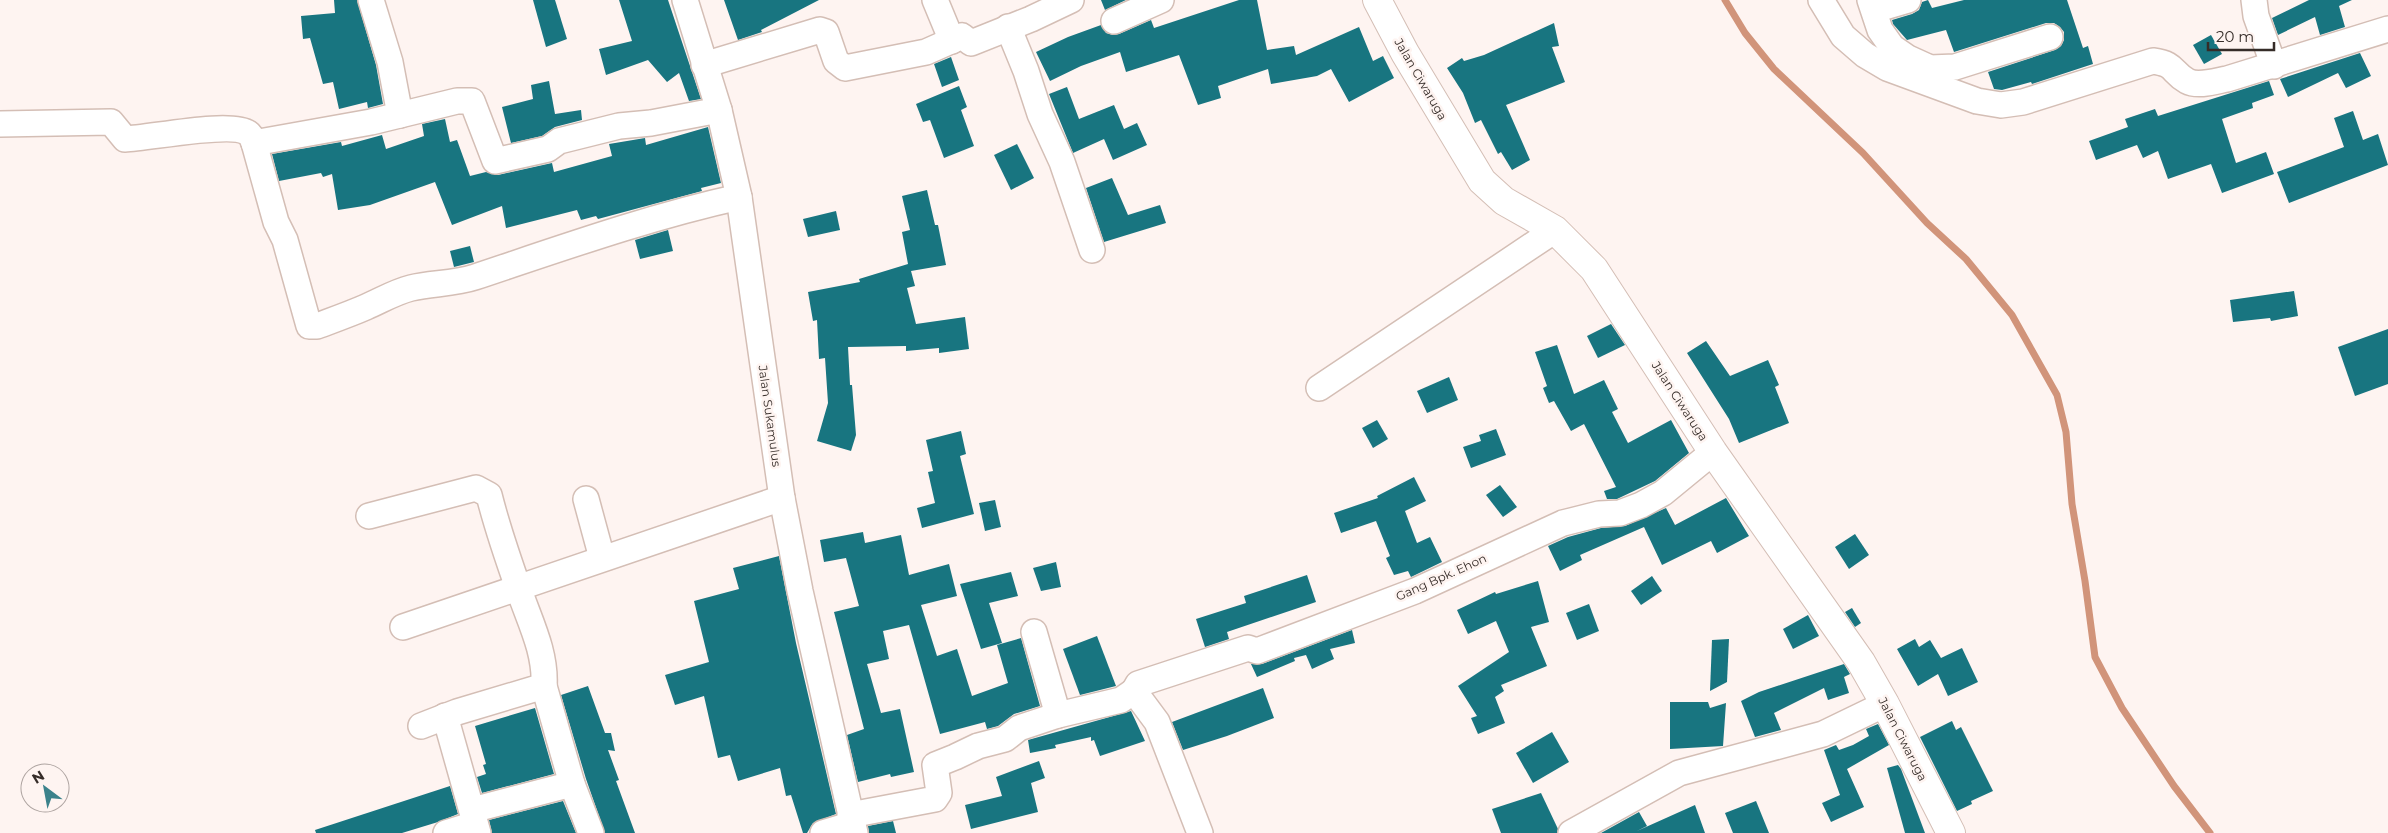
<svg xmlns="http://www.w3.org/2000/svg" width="2388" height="833" font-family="Montserrat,sans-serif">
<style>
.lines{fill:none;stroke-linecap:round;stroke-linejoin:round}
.stream{stroke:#d1947a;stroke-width:7}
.building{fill:#187580}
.minor-casing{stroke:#d4beb5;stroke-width:28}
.tertiary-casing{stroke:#d4beb5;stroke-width:30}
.minor{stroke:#fff;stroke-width:25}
.tertiary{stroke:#fff;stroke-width:28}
.labels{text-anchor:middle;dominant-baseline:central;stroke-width:5;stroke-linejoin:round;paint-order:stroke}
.street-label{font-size:12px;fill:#352c28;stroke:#fef4f1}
</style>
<rect width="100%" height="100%" fill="#fef4f1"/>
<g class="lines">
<!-- stream -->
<polyline class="stream" points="1725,0 1745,33 1774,69 1863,153 1927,223 1966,259 2012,315 2057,395 2066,432 2072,504 2085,581 2095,657 2122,708 2174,786 2210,833"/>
</g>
<!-- building -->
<g class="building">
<polygon points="334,0 357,0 376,65 383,104 368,108 367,102 339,109 333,82 323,84 310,38 303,39 301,16 335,13"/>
<polygon points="533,0 555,0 567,39 546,47"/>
<polygon points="619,0 668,0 701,99 689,101 679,73 667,82 648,60 606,75 599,49 632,41"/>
<polygon points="724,0 819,0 761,30 762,32 738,40"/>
<polygon points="1101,0 1126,0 1105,10"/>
<polygon points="1239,0 1257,0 1267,50 1294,46 1296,55 1359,27 1373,61 1383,56 1394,78 1349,102 1331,69 1317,76 1271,84 1268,69 1218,86 1221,98 1198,105 1179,55 1126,72 1120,52 1081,66 1050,81 1036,52 1068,37 1101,25 1106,33 1113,35 1119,34 1151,20 1154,28"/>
<polygon points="1928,0 1932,8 1964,0 2067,0 2083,48 2088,46 2093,64 2032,84 2031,82 2002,90 1994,89 1988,72 2055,50 2061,46 2064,40 2064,32 2060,27 2054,23 2046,23 1954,52 1946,30 1907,40 1893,24 1892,20 1912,14 1919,10 1922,2"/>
<polygon points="2309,0 2352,0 2339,6 2345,27 2320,35 2315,17 2278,35 2272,18"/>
<polygon points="1554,23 1559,46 1552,47 1565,82 1506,105 1530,160 1512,170 1501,152 1498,154 1481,120 1475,123 1463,93 1447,68 1462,58 1464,61 1484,55"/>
<polygon points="2211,35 2222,54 2204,64 2193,45"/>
<polygon points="2360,53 2371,76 2346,88 2338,73 2288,97 2280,79"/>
<polygon points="951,57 959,80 942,87 934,64"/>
<polygon points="549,81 555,114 581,110 582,120 555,127 542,136 511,143 502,107 533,99 531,85"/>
<polygon points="2269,81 2274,95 2252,103 2253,108 2222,119 2236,163 2266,152 2274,174 2222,193 2211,164 2168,179 2158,151 2143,158 2137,145 2096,160 2089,141 2128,127 2125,119 2155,109 2158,116"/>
<polygon points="959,86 967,107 961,110 974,146 944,158 930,120 923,122 916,104"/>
<polygon points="1067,87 1079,119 1114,105 1124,129 1137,123 1147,145 1113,160 1104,139 1073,153 1049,94"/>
<polygon points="2353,111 2363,140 2378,134 2388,165 2289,203 2277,172 2344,147 2334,118"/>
<polygon points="445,119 450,142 457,140 470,176 486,172 498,175 552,163 554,172 612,156 609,144 645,138 646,145 708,127 721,183 701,188 702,191 598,219 596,216 581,220 577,210 506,228 502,206 452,225 435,182 370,205 338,210 332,174 323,177 321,173 279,181 272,154 341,142 342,146 382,135 386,149 424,136 422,124"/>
<polygon points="1017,144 1034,178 1011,190 994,155"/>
<polygon points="1112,178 1128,215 1160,205 1166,223 1104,242 1086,188"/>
<polygon points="927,190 935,225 938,225 946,265 911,271 915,286 907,288 916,324 965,317 969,349 939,353 939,348 906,351 906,346 848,347 850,385 852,385 856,435 851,451 817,441 828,403 825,358 819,359 817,320 813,321 808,292 860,282 859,279 908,264 902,232 910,230 902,196"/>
<polygon points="836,211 840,230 808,237 803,219"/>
<polygon points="668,230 673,251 640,259 635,240"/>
<polygon points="470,246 474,262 454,267 450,251"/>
<polygon points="2294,291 2298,316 2271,321 2270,318 2233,322 2230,300"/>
<polygon points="1611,324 1625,345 1598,358 1587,336"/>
<polygon points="2388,329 2388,384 2355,396 2338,347"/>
<polygon points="1706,341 1730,376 1768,360 1779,385 1775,387 1789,423 1739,443 1729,419 1687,353"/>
<polygon points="1557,345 1574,394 1604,380 1618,409 1612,412 1628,443 1671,420 1689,453 1655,481 1617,499 1607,499 1604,491 1616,487 1584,424 1571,431 1554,401 1549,403 1543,388 1547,386 1535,352"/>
<polygon points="1449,377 1458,400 1427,413 1417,391"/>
<polygon points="1377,420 1388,439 1373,448 1362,428"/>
<polygon points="1496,429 1506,455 1471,468 1463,447 1481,441 1479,435"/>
<polygon points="961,431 966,454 960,456 974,514 922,528 917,508 935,503 928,472 933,471 926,440"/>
<polygon points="1414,477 1426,501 1405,511 1417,543 1430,537 1442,562 1411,577 1408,571 1394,575 1386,558 1390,556 1376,521 1341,533 1334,513 1378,498 1377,496"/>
<polygon points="1500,485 1517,507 1503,517 1486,495"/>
<polygon points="1726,498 1749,536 1717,553 1711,541 1662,565 1644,527 1580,555 1582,560 1560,571 1548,546 1568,537 1601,528 1625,526 1666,508 1675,525"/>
<polygon points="995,500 1001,527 985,531 979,503"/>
<polygon points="863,532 865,543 901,535 909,575 949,564 957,596 921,605 937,656 957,649 972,696 1008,683 997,645 1021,638 1040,706 1014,714 998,726 987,729 985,722 940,734 909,625 883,631 889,659 867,664 881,713 900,709 914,772 891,777 890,774 858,782 847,735 864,729 834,612 859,606 846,558 824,562 820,540"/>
<polygon points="1855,534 1869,555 1849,569 1835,547"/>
<polygon points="779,556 796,643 836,814 813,823 807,833 803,833 791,795 786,796 780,768 738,781 730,755 718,758 704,696 675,705 665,675 709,662 694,601 739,589 733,568"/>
<polygon points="1056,562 1061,587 1041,591 1033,568"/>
<polygon points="1011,572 1018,596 989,603 1002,643 981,649 960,584"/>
<polygon points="1307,575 1316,602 1227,632 1229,639 1205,647 1196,619 1246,603 1244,596"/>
<polygon points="1652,576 1662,591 1641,605 1631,591"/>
<polygon points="1538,581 1549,622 1531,627 1547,666 1501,685 1504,691 1495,697 1505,723 1478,734 1471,718 1477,716 1458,686 1509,652 1496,621 1468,634 1457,610 1495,592 1496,594"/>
<polygon points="1589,604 1599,631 1577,640 1566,613"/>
<polygon points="1852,608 1861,623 1855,627 1845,612"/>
<polygon points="1808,615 1819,636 1793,649 1783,629"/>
<polygon points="1352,630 1355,643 1330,649 1334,659 1312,669 1306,655 1294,658 1295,661 1257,677 1251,664 1262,664"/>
<polygon points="1097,636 1116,686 1080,695 1063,649"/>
<polygon points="1729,639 1727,682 1710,691 1712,640"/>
<polygon points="1915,639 1919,647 1930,640 1941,658 1962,648 1978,682 1948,696 1938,674 1918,686 1897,649"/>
<polygon points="1844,664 1850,674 1844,677 1849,693 1828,700 1824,688 1774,713 1781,730 1755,737 1741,701 1759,692"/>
<polygon points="588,686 605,733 611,733 615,751 608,750 619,780 616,781 635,833 605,833 586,779 561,695"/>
<polygon points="1263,688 1274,718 1227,736 1183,750 1172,722"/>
<polygon points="1670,702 1708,702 1710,708 1726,703 1723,746 1670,749"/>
<polygon points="535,708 554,774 482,793 477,777 486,774 483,765 486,764 475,726"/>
<polygon points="1131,711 1145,741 1100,756 1094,740 1091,741 1091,737 1055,745 1056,748 1030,753 1028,740"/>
<polygon points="1952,721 1956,730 1961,727 1993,791 1971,801 1972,804 1957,811 1920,737"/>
<polygon points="1878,724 1889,745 1847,769 1864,807 1831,822 1822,803 1840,795 1824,750 1836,745 1839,750 1853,745 1869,736 1866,729"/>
<polygon points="1552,732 1569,762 1533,783 1516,753"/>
<polygon points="1039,761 1045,778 1031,783 1038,812 971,829 965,805 1002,796 996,777"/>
<polygon points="1898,765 1901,769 1925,833 1905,833 1887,768"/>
<polygon points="450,786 458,814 438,822 402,833 316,833 315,830"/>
<polygon points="1541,793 1558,829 1557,833 1501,833 1492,809"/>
<polygon points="563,801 576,833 492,833 489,820"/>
<polygon points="1756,801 1769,833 1733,833 1725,813"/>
<polygon points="1695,805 1705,833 1601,833 1639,812 1647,826 1637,831"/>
<polygon points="893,821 896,833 869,833 868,826"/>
</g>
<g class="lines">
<defs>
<g id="minor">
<polyline points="371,0 390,62 400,115"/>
<polyline points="685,0 719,110 739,197 782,498 800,591 855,833"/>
<polyline points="935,0 952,41"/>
<path d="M1821,0L1843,36L1865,55L1887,68L1977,101L2001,105L2023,102L2153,61C2176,64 2171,72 2187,81C2198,87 2216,81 2227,79L2388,29"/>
<polyline points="1870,0 1880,30 1892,47 1908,58 1930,68 1955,67 2050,37"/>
<polyline points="2254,0 2256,16 2274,66"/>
<polyline points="1874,10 1908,0"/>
<polyline points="1114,21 1161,0"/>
<polyline points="1008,27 1026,71 1040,114 1062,162 1092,250"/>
<polyline points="704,65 820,30 826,32 836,61 845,68 926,52 962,36 971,43 1031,19 1071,0"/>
<path d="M0,124L111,122L125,139C150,138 231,121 248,133C251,135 253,140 254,143L276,222L285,240L309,326H317C333,320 350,314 366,307C382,300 395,292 411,288C432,283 454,284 475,277C562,248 649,217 739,197"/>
<polyline points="254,143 371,122 457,101 472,101 495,161 548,149 559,141 619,126 651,123 719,110"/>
<polyline points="1319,388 1555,230"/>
<polyline points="586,499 602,558"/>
<path d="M369,516L476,488L489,495C497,527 508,559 519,590C530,622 546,652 544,686L457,712L421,726"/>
<polyline points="403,627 782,498"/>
<polyline points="1034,632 1058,715"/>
<polyline points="544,686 572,784 591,833"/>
<polyline points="1134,691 1138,684 1248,648 1257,651 1415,591 1563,523 1599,514 1620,513 1641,505 1663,493 1713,452"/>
<polyline points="445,716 478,833"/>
<polyline points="472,810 572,784"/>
<polyline points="850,815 935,799 939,793 935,765 955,757 978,746 1005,739 1019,728 1058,715 1121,700 1134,691 1157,722 1200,833"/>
<polyline points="446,833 475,824"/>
<polyline points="823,833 853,824"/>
<polyline points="1571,833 1679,773 1823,734 1885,704"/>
</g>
<polyline id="tertiary" points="1377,0 1405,53 1482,181 1504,201 1555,230 1594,269 1713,452 1861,662 1885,704 1951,833"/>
</defs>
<!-- minor casing -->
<use href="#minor" class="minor-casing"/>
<!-- tertiary casing -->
<use href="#tertiary" class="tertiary-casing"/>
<!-- minor -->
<use href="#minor" class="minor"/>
<!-- tertiary -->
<use href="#tertiary" class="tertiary"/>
</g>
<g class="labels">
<!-- street labels -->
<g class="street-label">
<text transform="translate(1421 79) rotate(60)">Jalan Ciwaruga</text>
<text transform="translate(1680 401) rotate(57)">Jalan Ciwaruga</text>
<text transform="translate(770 416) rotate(82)">Jalan Sukamulus</text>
<text transform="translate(1441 577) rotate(-24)">Gang Bpk. Ehon</text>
<text transform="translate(1903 739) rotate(63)">Jalan Ciwaruga</text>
</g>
</g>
<!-- north arrow -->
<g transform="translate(45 788) rotate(328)"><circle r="24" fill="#fef4f1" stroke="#aea4a1"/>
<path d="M0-4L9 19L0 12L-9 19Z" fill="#3b828b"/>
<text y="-8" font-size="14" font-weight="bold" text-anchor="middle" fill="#352c28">N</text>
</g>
<!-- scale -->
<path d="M2208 42v8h66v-8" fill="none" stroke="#352c28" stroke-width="2.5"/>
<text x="2216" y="42" font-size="15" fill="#352c28" stroke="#fef4f1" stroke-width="4" paint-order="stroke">20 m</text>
</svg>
